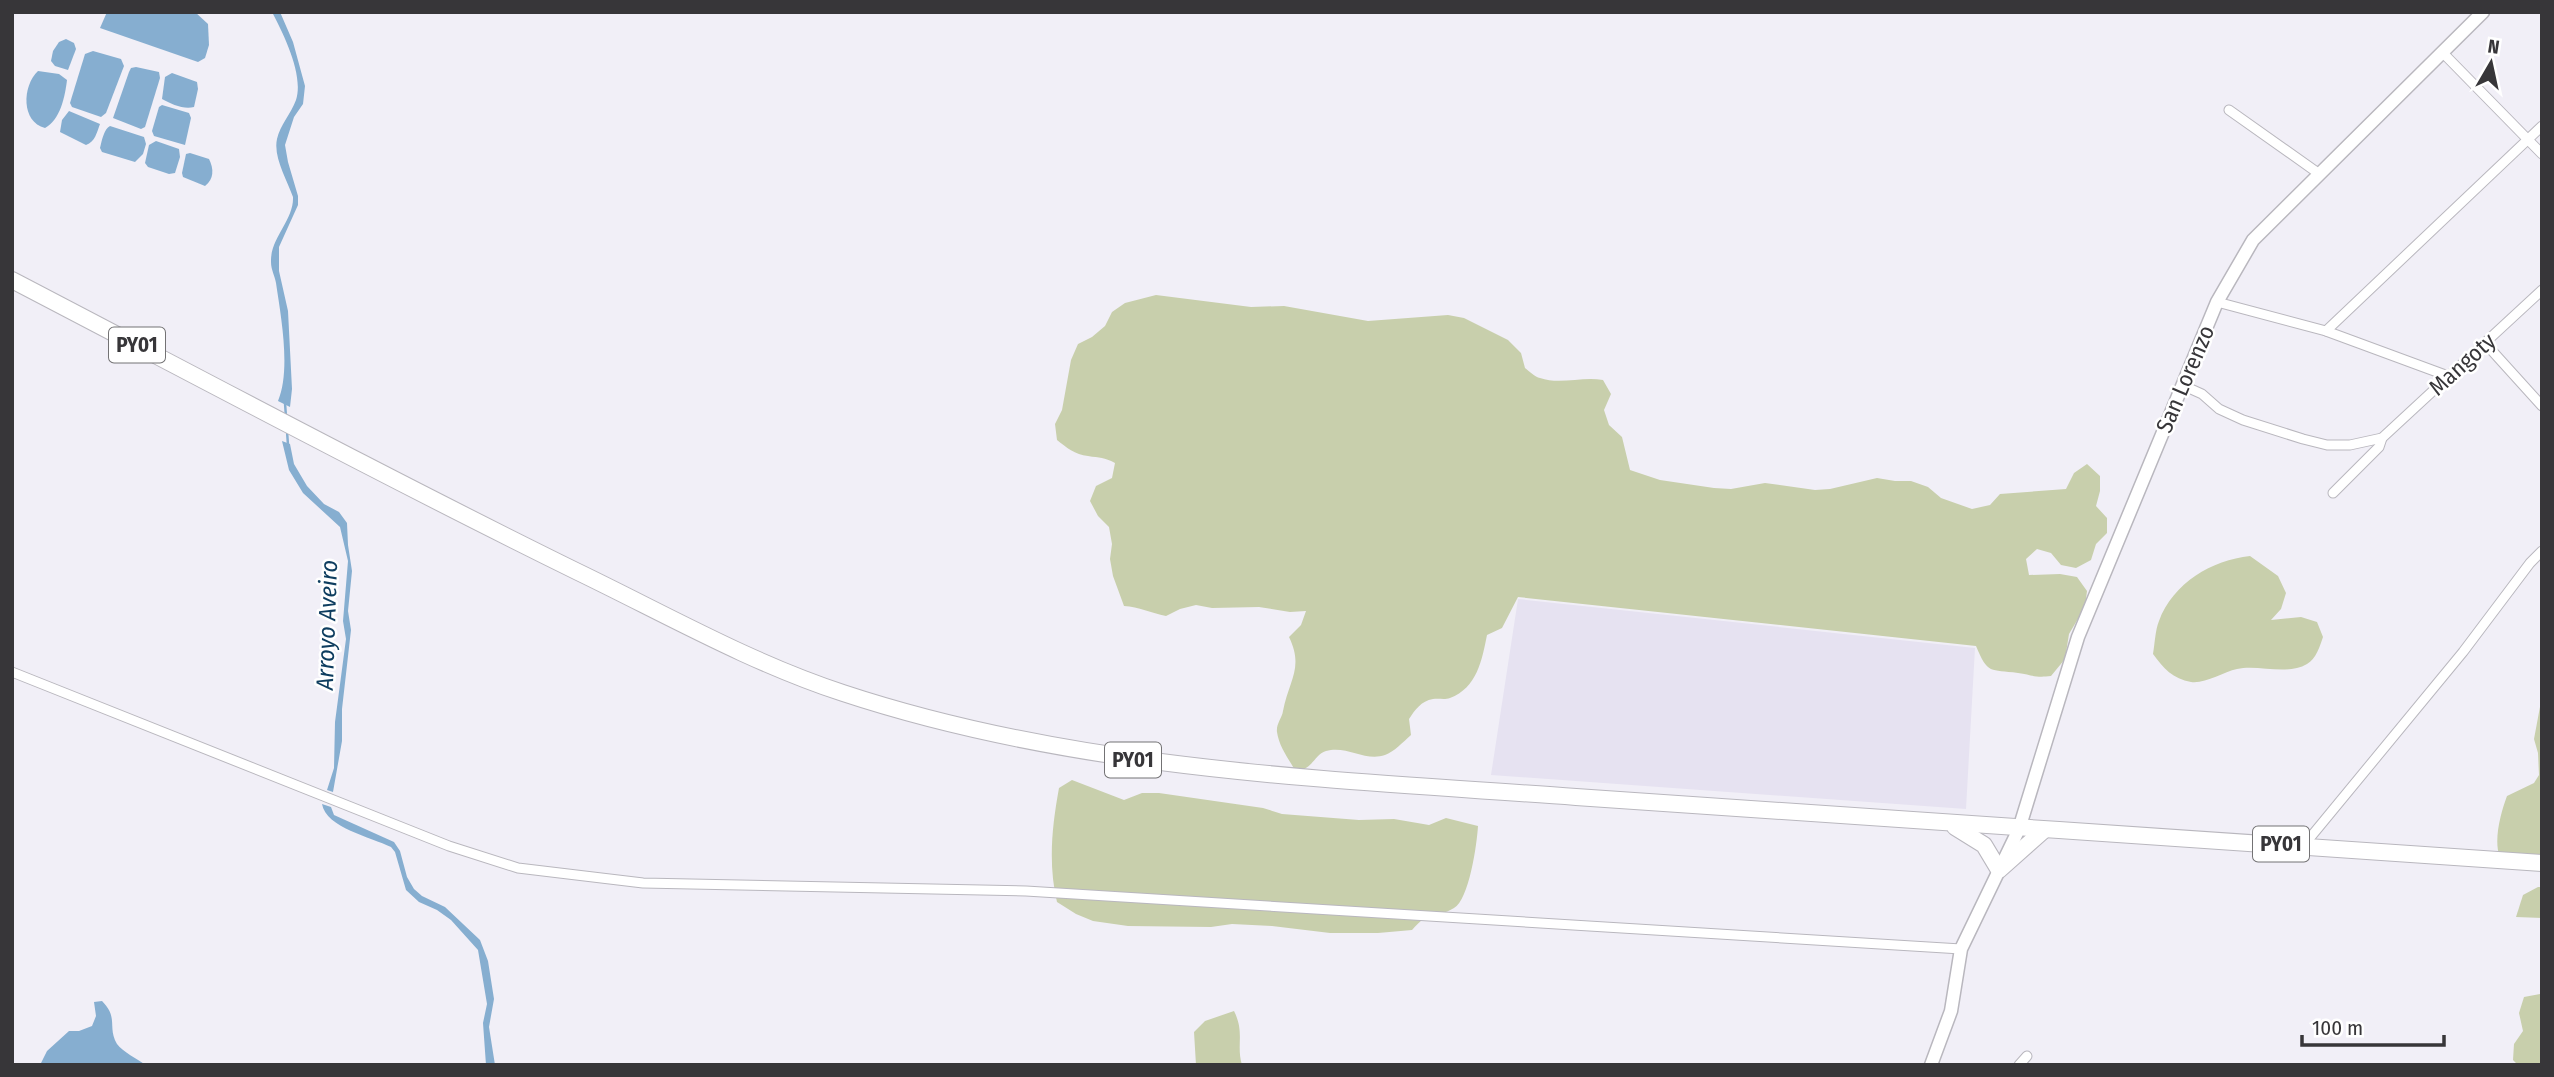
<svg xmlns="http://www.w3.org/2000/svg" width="2554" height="1077" font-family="'Fira Sans Condensed',sans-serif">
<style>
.built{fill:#e6e2f1}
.green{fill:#c8cfac}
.water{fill:#86aed0}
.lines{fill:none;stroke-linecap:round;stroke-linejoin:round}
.stream{stroke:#86aed0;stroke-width:2.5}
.street-casing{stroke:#b9b7be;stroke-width:11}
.secondary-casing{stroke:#b9b7be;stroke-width:15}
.highway-casing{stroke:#b9b7be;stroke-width:18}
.street{stroke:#fff;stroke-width:9}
.secondary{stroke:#fff;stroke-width:12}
.highway{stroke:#fff;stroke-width:16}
.labels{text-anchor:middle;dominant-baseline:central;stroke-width:5;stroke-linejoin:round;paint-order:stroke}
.shield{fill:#fff;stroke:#737274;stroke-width:2}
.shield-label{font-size:21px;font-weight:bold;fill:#373639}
.street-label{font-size:23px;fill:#373639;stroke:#fff}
.water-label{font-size:24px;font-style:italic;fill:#0e3d5f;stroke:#fff}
</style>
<rect width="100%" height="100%" fill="#f1eff7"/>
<!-- built -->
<polygon class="built" points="1518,599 1975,648 1966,809 1491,775"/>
<!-- green -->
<g class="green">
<path d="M1156,295L1251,307L1284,306L1368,321L1448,315L1464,318L1508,340L1521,353L1525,368C1529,371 1535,377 1540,378C1560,385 1583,376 1603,380L1611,394L1604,410L1609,425L1622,437L1630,470L1660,480L1714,488L1731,489L1765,483L1815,490L1830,489L1877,478L1895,481H1911L1928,487L1941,498L1972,509L1990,505L2000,494L2066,489L2074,473L2087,464L2100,476V491L2096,506L2107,518V533L2096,544L2091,560L2076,568L2061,565L2051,553L2037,549L2026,559L2029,575L2060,574L2077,577L2087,591L2085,607L2069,634L2065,659L2051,676C2035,678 2032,675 2018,673C1990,669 1988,675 1976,646L1518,597L1502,628L1487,635C1482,660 1477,688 1450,698C1444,700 1439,698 1433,699C1421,701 1415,710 1409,719L1411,735C1403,742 1394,752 1385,755C1365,762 1347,745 1326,751C1314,755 1314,768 1296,772C1289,759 1279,747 1277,732C1276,724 1282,718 1283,711C1289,680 1304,668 1289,637L1301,625L1306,611L1290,612L1259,607L1212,608L1196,605L1180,609L1166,616C1151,613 1139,607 1124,606L1113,576L1110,559L1112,544L1109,527L1098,516L1090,501L1096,486L1112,478L1115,463C1104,457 1100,458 1088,456C1075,455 1066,447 1057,440L1055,424L1062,410L1071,360L1078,344L1092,337L1105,326L1112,312L1125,303Z"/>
<path d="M2250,556L2278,576L2286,593L2281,609L2271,620L2301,617L2317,622L2323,637C2320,646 2316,659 2307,664C2287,676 2258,664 2237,669C2223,672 2205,684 2191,682C2173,679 2163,668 2153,654C2155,643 2155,631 2159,621C2173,583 2212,560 2250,556Z"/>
<path d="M2542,696V859L2527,868L2512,869C2508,866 2502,862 2500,857C2493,841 2501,812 2507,796L2534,783L2539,775L2538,753L2534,739Z"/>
<path d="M1072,780L1124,800L1142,793H1159L1263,808L1282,814L1359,820L1394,819L1429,825L1446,818L1478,826C1477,844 1469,900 1454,908C1436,919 1430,909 1412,930L1378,933H1330L1272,926L1232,924L1211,927L1128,926L1093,921L1076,914L1057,902C1048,864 1052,826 1059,788Z"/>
<polygon points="2538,887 2542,887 2542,918 2516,917 2523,895"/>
<polygon points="2540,994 2542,1065 2518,1065 2513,1060 2514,1044 2523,1031 2519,1013 2524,997"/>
<path d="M1234,1011C1245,1033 1236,1045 1242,1065H1196L1194,1032L1205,1021Z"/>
</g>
<!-- water -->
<g class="water">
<polygon points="107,12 195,12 208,24 209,45 205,58 198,62 100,28"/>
<path d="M272,12H280L293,42L305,86L303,104L294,117L285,145L288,162L298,196V205L279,247V271L288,311L292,389L290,407L278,401C291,370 281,317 276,283C275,276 271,270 271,262C270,238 294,220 293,197C287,180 273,157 277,139C280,125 291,114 296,100C304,75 284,35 272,12Z"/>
<polygon points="66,39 74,43 76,49 68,70 55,66 51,61 53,51 59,42"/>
<polygon points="93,51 121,59 124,66 106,113 101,117 72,107 70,103 85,54"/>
<polygon points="136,67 159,72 160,78 145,127 141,129 113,118 129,72 131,68"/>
<path d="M38,71L59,74L67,80C65,97 60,120 45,128C21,122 22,86 38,71Z"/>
<path d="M172,73L197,82L198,89L194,107C184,110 171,104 162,99L165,77Z"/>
<polygon points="162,105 189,113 191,118 185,145 154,136 152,131 159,107"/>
<path d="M69,111L100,124C97,132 95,142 86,145L60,132L62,120Z"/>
<path d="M110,126L144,137L146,144L143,154L135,162L102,152L100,148C102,140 104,129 110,126Z"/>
<polygon points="156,141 179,149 180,157 175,173 169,174 148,167 145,163 149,145"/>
<path d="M190,153L209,159C214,169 214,179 205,186L183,177L182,173L186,154Z"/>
<polygon points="282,441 290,444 294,464 307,486 324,504 339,512 347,523 348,545 352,571 348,611 351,630 342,709 342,741 333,792 327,790 334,768 335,722 346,639 343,621 348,561 340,527 303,493 289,470"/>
<path d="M322,804L331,807L334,815L394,842L400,851L407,877L414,889L422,896L445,907L480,940L488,961L494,999L489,1027L495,1065H486L483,1023L487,1004L478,950L451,920L437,910L419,902L406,890L395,852L391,847C371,837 326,828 322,804Z"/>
<path d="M102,1001C119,1018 107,1027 117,1044C123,1052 137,1059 146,1065L41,1063L47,1051L69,1031H79L92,1026L96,1016L94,1002Z"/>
</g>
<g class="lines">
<!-- stream -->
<g class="stream">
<polyline points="285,403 286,417"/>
<polyline points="287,431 288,445"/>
</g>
<defs>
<g id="street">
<polyline points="2443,53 2542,154"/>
<polyline points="2229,110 2318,173"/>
<polyline points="2217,302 2326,331 2448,376"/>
<polyline points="2326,331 2542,126"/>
<polyline points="2485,343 2542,406"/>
<polyline points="2182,385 2202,394 2219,409 2243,420 2303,439 2327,445 2350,445 2382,438 2542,290"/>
<polyline points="2333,493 2379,447 2382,438"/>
<polyline points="12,672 449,846 518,868 643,883 1026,891 1961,949"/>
<polyline points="2304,845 2463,652 2530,563 2542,551"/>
<polyline points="2019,1065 2027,1056"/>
</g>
<polyline id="secondary" points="1931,1065 1951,1011 1961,949 2019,829 2078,637 2217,302 2253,240 2483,12"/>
<g id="highway">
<path d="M12,280C200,378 387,478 578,572C665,614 751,663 843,693C1079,771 1330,779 1576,797C1898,820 2220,840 2542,863"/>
<polyline points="1955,827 1984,845 1999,870 2044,830"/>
</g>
</defs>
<!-- street casing -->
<use href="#street" class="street-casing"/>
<!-- secondary casing -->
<use href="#secondary" class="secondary-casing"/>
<!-- highway casing -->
<use href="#highway" class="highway-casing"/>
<!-- street -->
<use href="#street" class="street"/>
<!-- secondary -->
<use href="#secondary" class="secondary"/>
<!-- highway -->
<use href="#highway" class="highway"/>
</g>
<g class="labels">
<!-- shield labels -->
<g class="shield">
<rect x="109" y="327.5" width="56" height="35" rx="5"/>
<rect x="1105" y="742.5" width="56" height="35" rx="5"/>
<rect x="2253" y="826.5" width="56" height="35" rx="5"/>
</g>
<g class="shield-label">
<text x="137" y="345">PY01</text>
<text x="1133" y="760">PY01</text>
<text x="2281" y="844">PY01</text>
</g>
<!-- street labels -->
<g class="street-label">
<text transform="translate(2462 364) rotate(-42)">Mangoty</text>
<text transform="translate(2185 379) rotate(-67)">San Lorenzo</text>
</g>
<!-- water labels -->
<g class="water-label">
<text transform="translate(327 625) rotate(-88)">Arroyo Aveiro</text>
</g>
</g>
<!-- border -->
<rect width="2554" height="1077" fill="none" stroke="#373639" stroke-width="28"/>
<!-- north arrow -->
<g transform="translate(2491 63) rotate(9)" stroke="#ffffff" stroke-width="5" paint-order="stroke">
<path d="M0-5L12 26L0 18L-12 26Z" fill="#373639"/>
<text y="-10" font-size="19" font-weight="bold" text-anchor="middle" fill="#373639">N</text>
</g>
<!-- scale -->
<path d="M2302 1035v10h142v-10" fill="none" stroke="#373639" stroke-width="3.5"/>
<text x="2312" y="1035" font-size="21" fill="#373639" stroke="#ffffff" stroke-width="5" paint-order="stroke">100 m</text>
</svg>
